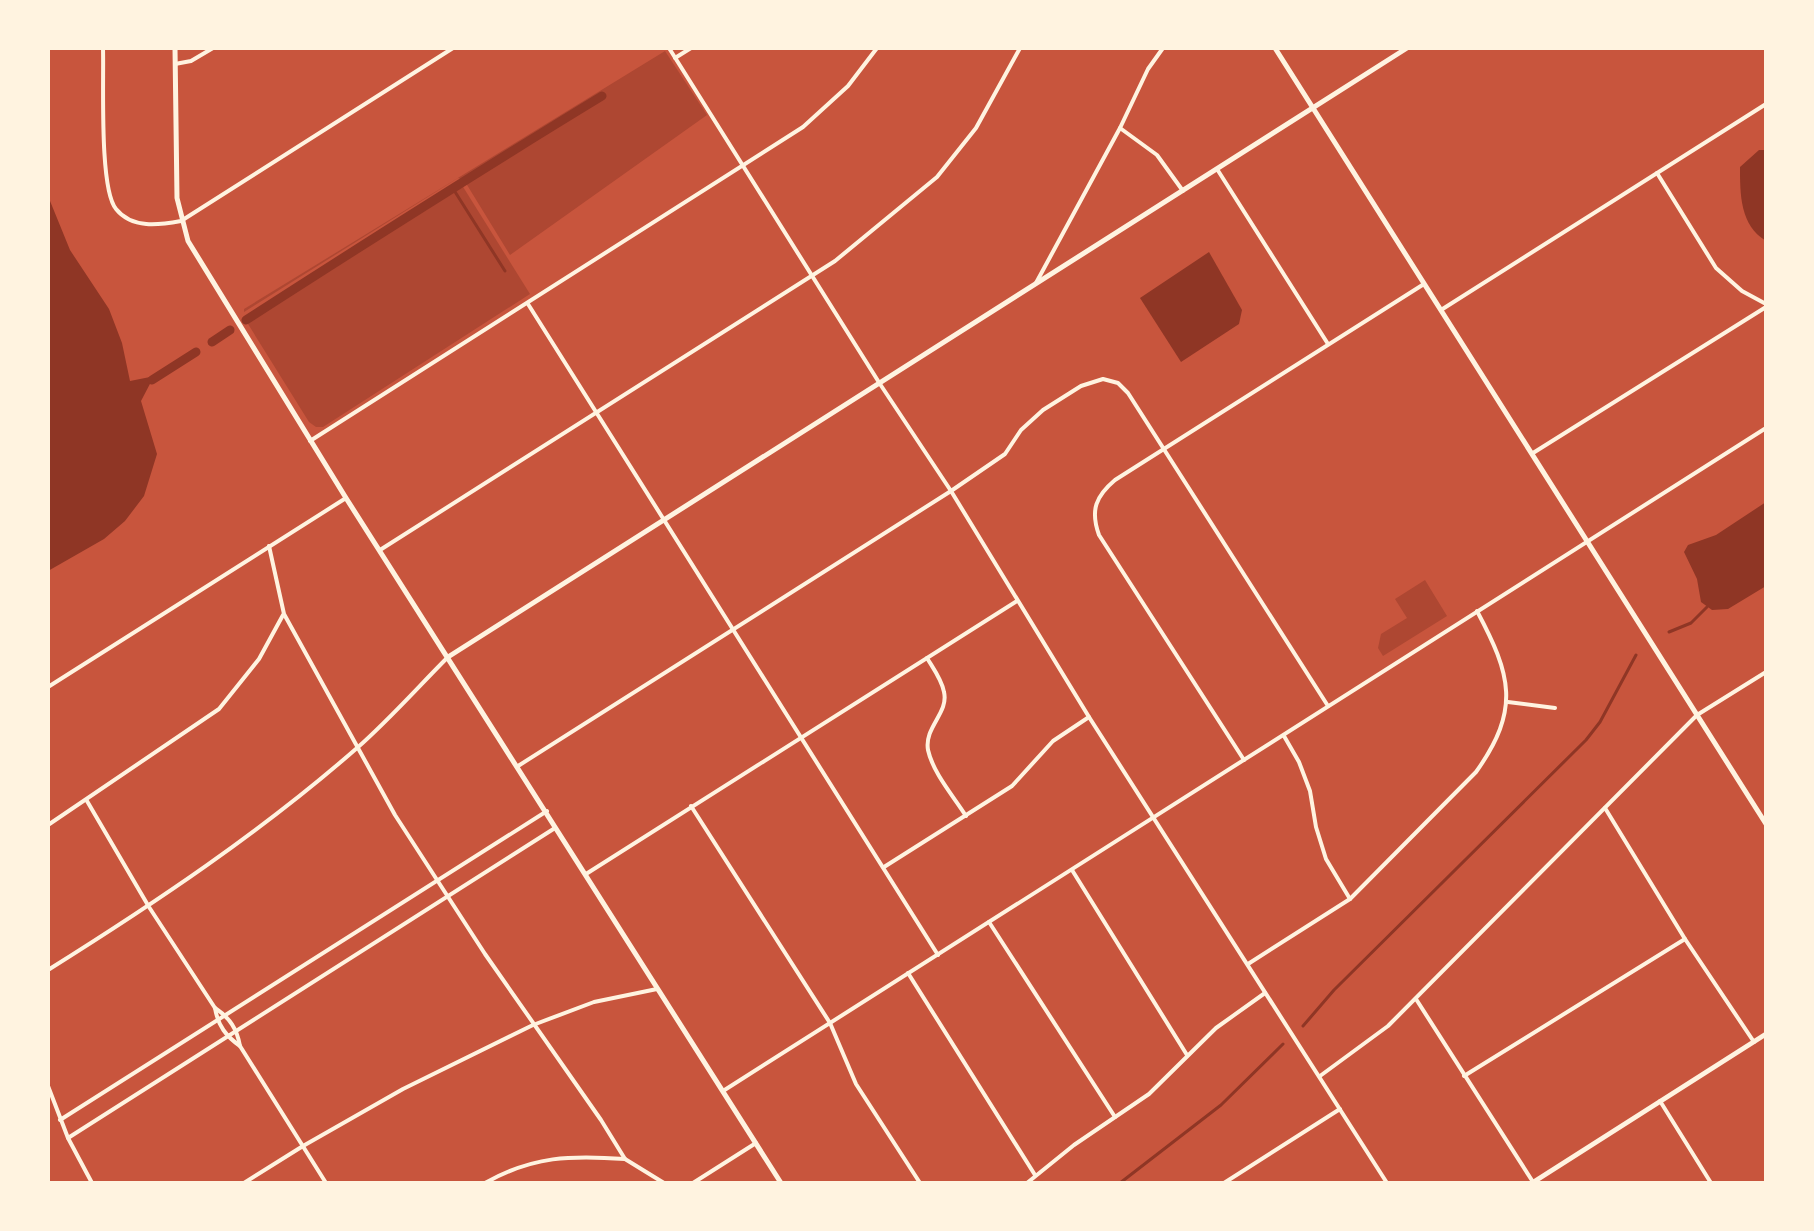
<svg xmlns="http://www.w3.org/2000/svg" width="1814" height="1231" font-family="Barlow,sans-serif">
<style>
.green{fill:#ae4732}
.water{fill:#8f3625}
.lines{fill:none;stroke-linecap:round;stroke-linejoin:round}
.stream{stroke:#8f3625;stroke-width:3}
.canal{stroke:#8f3625;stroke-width:9}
.minor{stroke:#fff3e0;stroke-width:4}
.tertiary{stroke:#fff3e0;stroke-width:5}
</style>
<rect width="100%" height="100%" fill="#c8553d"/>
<!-- green -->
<g class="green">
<polygon points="665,51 707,115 510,255 464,180 458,178 244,312 244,309"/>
<polygon points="460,182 530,294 323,427 316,427 309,422 248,324 247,315"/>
<polygon points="1425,580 1447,616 1383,656 1378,648 1381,634 1407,618 1395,599"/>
</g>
<!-- water -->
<g class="water">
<path d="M1759,150H1766V241C1740,225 1740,195 1740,167Z"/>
<polygon points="48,196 70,250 109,309 122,343 130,381 150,377 152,380 141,401 157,454 144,496 125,521 104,539 48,571"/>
<polygon points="1209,252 1242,310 1239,324 1181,362 1140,298"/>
<polygon points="1766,502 1766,586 1728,609 1712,610 1701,602 1697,579 1684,552 1688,545 1716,535"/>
</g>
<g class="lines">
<!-- stream -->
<g class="stream">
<polyline points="452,187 505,271"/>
<polyline points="1669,632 1691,623 1707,607"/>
<polyline points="1303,1026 1334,990 1586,740 1600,722 1636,655"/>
<polyline points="1120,1183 1221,1105 1283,1044"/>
</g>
<!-- canal -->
<g class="canal">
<path d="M246,320C364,244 482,169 602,96"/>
<polyline points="212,342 230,330"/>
<polyline points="152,380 196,352"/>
</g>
<!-- minor -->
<g class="minor">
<path d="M103,48C104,79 99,189 116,209C132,229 159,225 181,221L453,48"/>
<polyline points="669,48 880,384 951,491 1089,717 1387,1183"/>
<polyline points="675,58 691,48"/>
<polyline points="175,64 191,61 213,48"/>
<polyline points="1120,128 1157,155 1183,191"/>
<polyline points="1217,169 1328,344"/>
<polyline points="1657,173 1716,268 1742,291 1766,304"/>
<polyline points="1036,283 1120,128 1148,69 1163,48"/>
<polyline points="528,304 938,955"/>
<polyline points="1441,310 1766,104"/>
<polyline points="310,441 803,127 848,86 877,48"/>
<polyline points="1533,453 1766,307"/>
<polyline points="269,546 284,614 395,815 485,954 601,1120 625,1159 664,1183"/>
<polyline points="380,550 835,261 937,177 976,128 1020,48"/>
<path d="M927,658C933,668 942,680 944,692C949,713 924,727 928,750C933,773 954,797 966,816"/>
<polyline points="48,687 346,498"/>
<polyline points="1508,702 1555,708"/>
<polyline points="1284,736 1299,762 1310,791 1316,827 1326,859 1350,899"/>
<path d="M1244,760L1099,535C1090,510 1096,496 1115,480L1424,284"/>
<polyline points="518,766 951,491 1005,454 1021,430 1043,410 1081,386 1103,379 1118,383 1128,393 1328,706"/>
<path d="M87,801L149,907L215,1008C218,1026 226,1036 240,1046"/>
<polyline points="691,806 830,1023 856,1084 920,1183"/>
<polyline points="1605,808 1685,939 1754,1042"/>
<polyline points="48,825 219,709 259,659 283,615"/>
<polyline points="884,867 1012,786 1053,741 1089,717"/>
<polyline points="1072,870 1187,1055"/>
<polyline points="586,874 1017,601"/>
<polyline points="989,922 1115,1117"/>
<path d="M1248,964L1350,899L1476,772C1521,709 1511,675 1477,611"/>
<path d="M48,970C155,903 261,832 357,748C389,720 418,687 448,657"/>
<polyline points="908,973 1035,1175"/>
<polyline points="1416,999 1533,1182"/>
<path d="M215,1008C230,1018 237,1029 240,1046L326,1183"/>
<polyline points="1320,1076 1388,1026 1697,715 1766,672"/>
<polyline points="1464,1076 1685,939"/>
<polyline points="48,1086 68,1138 92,1183"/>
<polyline points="723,1091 1766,428"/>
<polyline points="1660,1101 1711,1183"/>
<polyline points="60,1120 547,811"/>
<polyline points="68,1138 555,828"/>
<polyline points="244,1183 303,1146 403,1089 533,1025 594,1002 657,989"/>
<path d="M485,1183C533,1156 571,1155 625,1159"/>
<polyline points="693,1183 756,1143"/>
<polyline points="1027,1183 1074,1145 1149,1094 1216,1028 1265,993"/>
<polyline points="1224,1183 1340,1109"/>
</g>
<!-- tertiary -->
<g class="tertiary">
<polyline points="175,48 177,198 188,241 346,498 781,1183"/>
<polyline points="1275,48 1766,824"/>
<polyline points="448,657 1407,48"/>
<polyline points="1532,1183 1766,1034"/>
</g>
</g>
<!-- border -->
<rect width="1814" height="1231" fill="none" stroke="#fff3e0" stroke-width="100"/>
</svg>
